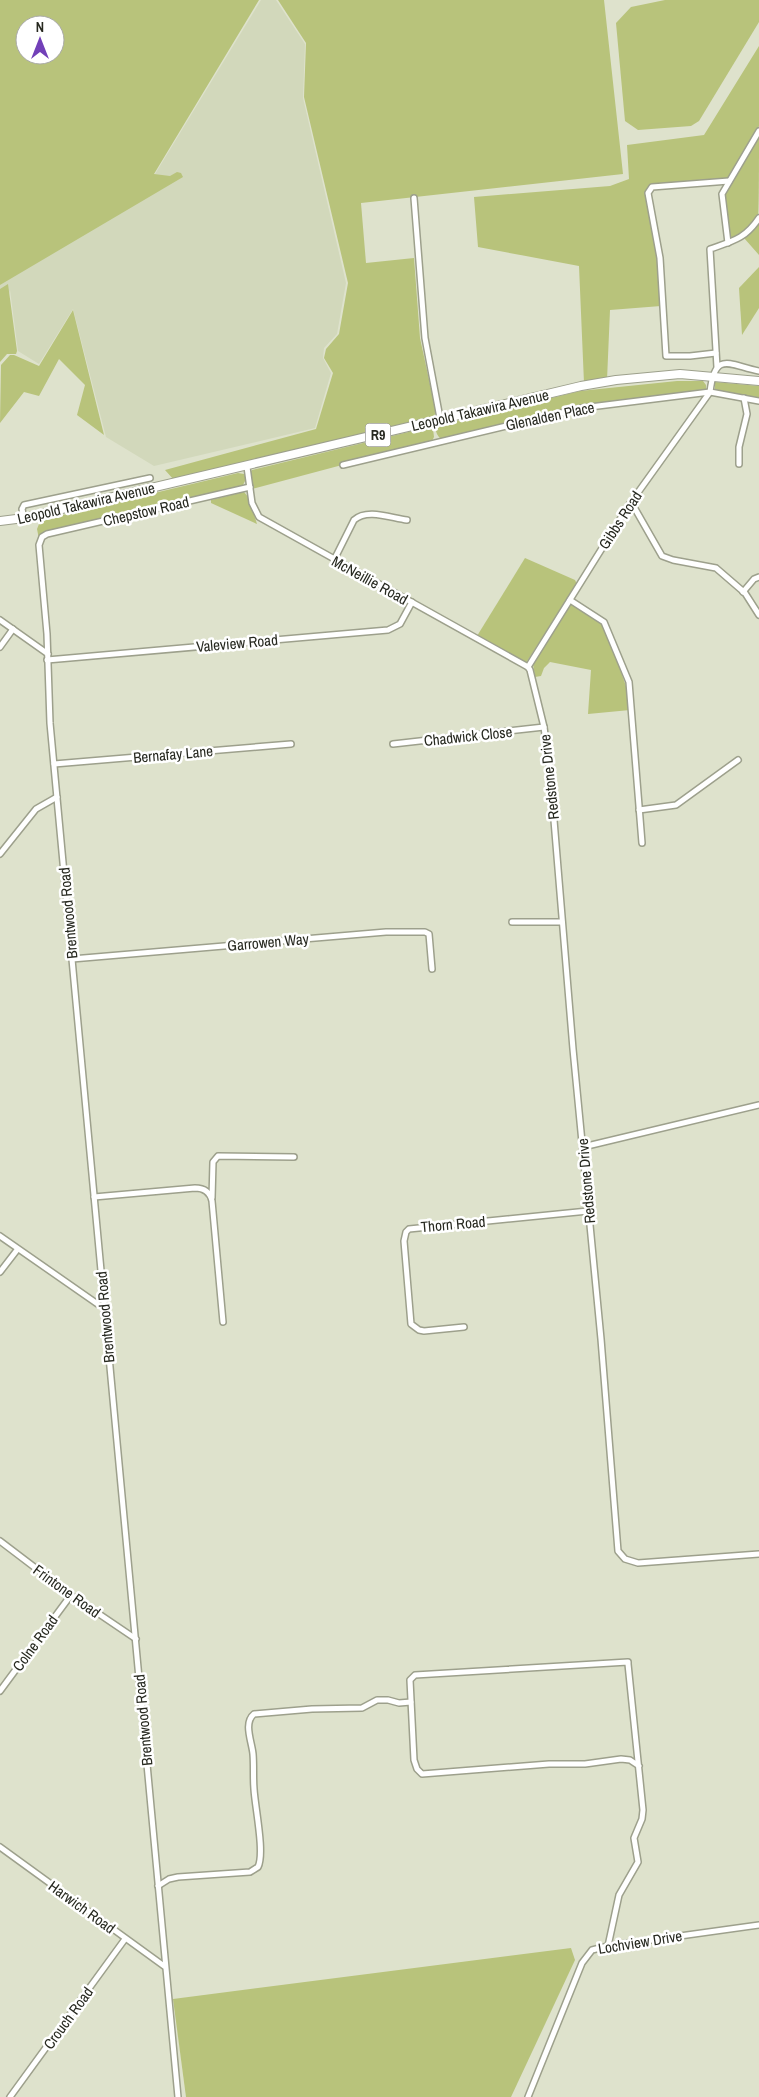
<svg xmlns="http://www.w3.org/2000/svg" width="759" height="2097" font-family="'Archivo Narrow',sans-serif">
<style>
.built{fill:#d2d8bb}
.green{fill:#b8c37b;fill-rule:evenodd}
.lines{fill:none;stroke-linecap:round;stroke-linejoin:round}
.minor-casing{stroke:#9da08c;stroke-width:8}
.highway-casing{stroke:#9da08c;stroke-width:10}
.minor{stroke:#fff;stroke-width:5}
.highway{stroke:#fff;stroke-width:8}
.labels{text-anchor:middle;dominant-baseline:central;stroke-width:5;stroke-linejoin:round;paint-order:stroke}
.shield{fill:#fff;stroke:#686963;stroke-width:1}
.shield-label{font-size:14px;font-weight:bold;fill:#272920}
.street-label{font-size:15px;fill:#272920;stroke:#fff}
</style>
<rect width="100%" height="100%" fill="#dee2cc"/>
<!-- built -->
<polygon class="built" points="261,0 276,0 305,44 303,98 346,283 337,334 324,348 323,358 331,373 315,428 154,466 106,437 73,309 39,364 18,351 10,290 0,333 0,127 152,179"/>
<!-- green -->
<g class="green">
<path d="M0,0H259L154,174L170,176L177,172L181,173L183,177L0,285ZM25,25H55V55H25Z"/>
<polygon points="278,0 604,0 623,174 361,203 366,263 414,258 420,338 436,412 434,416 174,480 165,470 316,429 333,373 324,358 326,349 339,334 348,283 304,97 306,43"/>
<polygon points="665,0 759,0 759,22 699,121 691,126 638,130 625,121 616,23 631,7"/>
<polygon points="759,46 759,126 727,179 651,186 647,189 659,258 661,306 610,310 607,380 584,383 579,266 478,247 474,197 610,186 629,179 627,145 704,135"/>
<path d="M759,135C759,149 759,209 758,217C751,230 742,236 729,240L723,194Z"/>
<polygon points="759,221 759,255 744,238 753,230"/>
<polygon points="759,267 759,308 742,335 739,288"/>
<polygon points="8,284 17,351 16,354 7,354 0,362 0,289"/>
<polygon points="73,310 104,435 77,415 85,385 59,359 39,396 24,392 0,423 1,365 10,355 14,355 39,366"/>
<path d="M677,381H703L706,385V391L581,407L441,439C437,436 435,431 436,426L580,391Z"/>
<polygon points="715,382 759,386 759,399 715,392"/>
<polygon points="429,427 433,429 434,437 432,441 252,489 249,474 252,470"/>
<polygon points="238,473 244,474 246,479 242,487 46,533 39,539 37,529 39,524 50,518"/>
<polygon points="244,492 249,498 257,524 211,503 211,500"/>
<polygon points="525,558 575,580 577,584 526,663 477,636"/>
<polygon points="570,605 573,605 600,621 605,627 627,689 630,710 588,714 591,670 550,662 544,668 541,676 535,677 533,664"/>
<polygon points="571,1948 575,1960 511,2097 186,2097 173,1999"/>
</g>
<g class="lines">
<defs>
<g id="minor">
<polyline points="414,198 425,338 440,418"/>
<polyline points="728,243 722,194 759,131"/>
<polyline points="716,353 690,356 666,356 660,258 648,193 652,187 729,181"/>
<path d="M717,367L710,249C733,241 745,239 759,218"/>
<polyline points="739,464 739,447 747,414 744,398"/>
<polyline points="343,465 582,408 710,392 759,401"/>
<polyline points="247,467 252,503 259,517 528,667 530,670 544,727 550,772 573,1049 601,1339 618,1551 625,1559 638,1563 759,1554"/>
<polyline points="629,505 634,507 662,556 673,560 716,568 745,593 759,615"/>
<polyline points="24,518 22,509 24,505 150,478"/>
<path d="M334,560L354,520C367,508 391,518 407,520"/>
<polyline points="743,592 754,579 759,577"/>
<polyline points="570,600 604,622 629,682 642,843"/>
<polyline points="0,620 48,654"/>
<polyline points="0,647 13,629"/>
<polyline points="47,660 388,630 400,624 412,602"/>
<path d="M528,667L629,505L710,392C715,350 729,365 759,371"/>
<polyline points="393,744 544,727"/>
<polyline points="54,764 291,744"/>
<polyline points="639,810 676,805 738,760"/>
<polyline points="0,854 36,809 57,797"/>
<polyline points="512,922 562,922"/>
<polyline points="72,959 386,932 425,932 429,934 432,969"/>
<polyline points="583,1147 759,1105"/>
<path d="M94,1197L195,1188C204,1188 210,1192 212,1201L223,1322"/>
<polyline points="212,1198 213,1162 218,1156 294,1157"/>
<polyline points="0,1236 99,1305 105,1306"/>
<polyline points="0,1272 17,1250"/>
<polyline points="464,1327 424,1331 419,1330 411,1324 404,1241 406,1232 409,1229 588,1211"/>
<polyline points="0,1541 71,1595 136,1639"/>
<polyline points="0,1691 71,1595"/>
<polyline points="0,1847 164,1966"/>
<path d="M158,1886L169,1879L178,1877L250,1872L258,1867C265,1853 255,1807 254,1789C253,1778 254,1766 253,1754C252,1742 243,1723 254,1714L312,1709L362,1708L377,1700H388L399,1703L411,1702"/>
<polyline points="608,1946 619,1895 638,1862 634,1838 642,1819 643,1810 628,1664 628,1662 415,1675 410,1680 414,1760 417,1769 422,1774 549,1764 585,1764 621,1759 630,1760 639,1766"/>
<polyline points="10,2097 125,1939"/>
<polyline points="178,2097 50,723 47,634 39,545 42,537 47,534 250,487"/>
<polyline points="528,2097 582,1963 592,1950 608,1946 759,1925"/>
</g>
<polyline id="highway" points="0,521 24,518 581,386 616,380 680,374 759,381"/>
</defs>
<!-- minor casing -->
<use href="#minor" class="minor-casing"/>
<!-- highway casing -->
<use href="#highway" class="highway-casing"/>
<!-- minor -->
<use href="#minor" class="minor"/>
<!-- highway -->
<use href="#highway" class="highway"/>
</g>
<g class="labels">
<!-- shield labels -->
<rect class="shield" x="365.5" y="423.5" width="25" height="23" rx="4"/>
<g class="shield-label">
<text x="378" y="435">R9</text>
</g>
<!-- street labels -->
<g class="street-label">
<text transform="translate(480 410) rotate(-13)">Leopold Takawira Avenue</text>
<text transform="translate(550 416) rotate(-12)">Glenalden Place</text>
<text transform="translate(86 503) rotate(-13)">Leopold Takawira Avenue</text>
<text transform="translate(146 511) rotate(-13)">Chepstow Road</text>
<text transform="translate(620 520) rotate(-57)">Gibbs Road</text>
<text transform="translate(370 580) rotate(29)">McNeillie Road</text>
<text transform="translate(237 643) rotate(-5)">Valeview Road</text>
<text transform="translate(468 736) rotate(-6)">Chadwick Close</text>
<text transform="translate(173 754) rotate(-5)">Bernafay Lane</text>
<text transform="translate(549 777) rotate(-96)">Redstone Drive</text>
<text transform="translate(68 913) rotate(-95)">Brentwood Road</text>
<text transform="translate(268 942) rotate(-5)">Garrowen Way</text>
<text transform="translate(586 1181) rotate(-95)">Redstone Drive</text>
<text transform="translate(453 1224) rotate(-5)">Thorn Road</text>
<text transform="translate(105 1317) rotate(-95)">Brentwood Road</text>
<text transform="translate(67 1591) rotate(36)">Frintone Road</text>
<text transform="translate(35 1643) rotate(-54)">Colne Road</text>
<text transform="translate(143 1720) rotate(-95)">Brentwood Road</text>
<text transform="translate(82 1907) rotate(36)">Harwich Road</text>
<text transform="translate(640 1942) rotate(-9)">Lochview Drive</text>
<text transform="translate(68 2018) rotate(-54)">Crouch Road</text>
</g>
</g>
<!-- north arrow -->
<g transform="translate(40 40)"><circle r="24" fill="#ffffff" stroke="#a9a9a6"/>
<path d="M0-4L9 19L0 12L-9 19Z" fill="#7240b8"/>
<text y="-8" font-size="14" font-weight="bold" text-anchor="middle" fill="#272920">N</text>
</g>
</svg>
